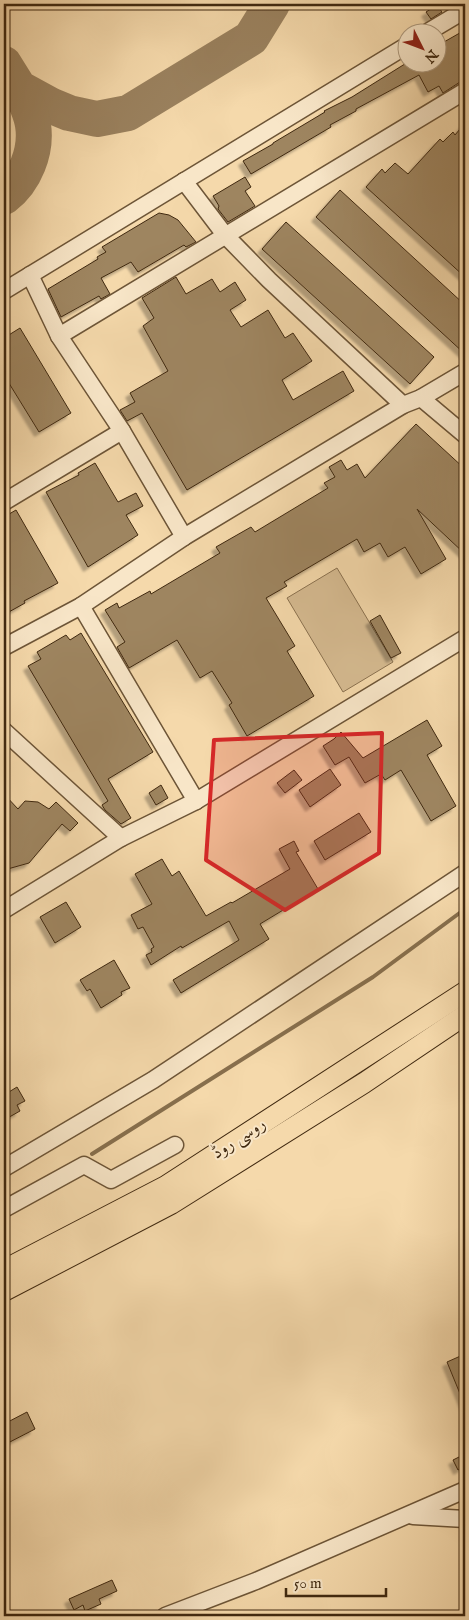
<svg xmlns="http://www.w3.org/2000/svg" width="469" height="1620" font-family="'IM FELL English',Amiri,serif">
<style>
.green{fill:#d6bb91;stroke:#8b7250}
.lines{fill:none;stroke-linecap:round;stroke-linejoin:round}
.stream{stroke:#876f4d;stroke-width:4}
.taxiway{stroke:#9a815e;stroke-width:36}
.building{fill:#9e8561;stroke:#402910;filter:url(#shadow)}
.minor-casing{stroke:#6d5537;stroke-width:19}
.major-casing{stroke:#402910;stroke-width:22}
.minor{stroke:#f8e6c8;stroke-width:16}
.major{stroke:#f5d9ab;stroke-width:20}
.marked{fill:#d62828;fill-opacity:0.2;stroke:#d62828;stroke-width:4;stroke-linejoin:round}
.labels{text-anchor:middle;dominant-baseline:central;stroke-width:4;stroke-linejoin:round;paint-order:stroke}
.street-label{font-size:18px;fill:#402910;stroke:#f8e6c8}
</style>
<defs>
<filter id="shadow"><feDropShadow dx="-4.5" dy="4.5" stdDeviation="1" flood-color="#0004"/></filter>
</defs>
<rect width="100%" height="100%" fill="#f5d9ab"/>
<filter id="stains"><feTurbulence type="fractalNoise" baseFrequency=".004" numOctaves="4"/><feColorMatrix values="0 0 0 0 .2 0 0 0 0 .09 0 0 0 0 .02 0 0 0 .5 -.17"/></filter>
<radialGradient id="worn" r=".72"><stop offset=".6" stop-color="#630" stop-opacity="0"/><stop offset="1" stop-color="#630" stop-opacity=".3"/></radialGradient>
<!-- green -->
<polygon class="green" points="337,568 393,662 343,692 287,598"/>
<g class="lines">
<!-- stream -->
<polyline class="stream" points="92,1154 373,977 465,909"/>
<!-- taxiway -->
<g class="taxiway">
<polyline points="4,64 19,88 52,106 69,113 97,119 128,113 251,38 272,4"/>
<path d="M4,197C25,181 37,151 33,125C31,112 25,100 19,88"/>
</g>
</g>
<!-- building -->
<g class="building">
<polygon points="437,5 442,12 431,19 426,12"/>
<polygon points="465,30 465,81 460,82 443,93 439,86 428,92 419,75 356,109 356,111 330,125 331,127 251,174 243,161 273,144 273,143 325,112 324,111 352,97 408,62 436,62 436,39 442,36 444,42"/>
<polygon points="465,123 465,277 366,187 382,169 385,173 395,163 408,174 440,139 443,142 453,132 455,135"/>
<polygon points="245,177 251,187 245,191 255,206 228,222 218,209 219,206 213,196"/>
<polygon points="340,190 465,305 465,354 316,217"/>
<polygon points="159,213 169,215 178,220 196,242 186,247 184,245 138,272 131,262 101,278 110,294 101,299 99,296 61,317 48,289 98,259 97,257 106,252 102,247"/>
<polygon points="286,222 434,357 410,384 262,249"/>
<polygon points="176,277 186,294 212,279 220,292 235,282 246,300 230,310 241,327 268,310 285,338 293,333 312,361 282,380 293,400 343,371 354,391 187,490 142,413 127,421 120,410 135,402 130,393 168,371 143,326 154,318 142,298"/>
<polygon points="20,328 71,413 39,432 7,380 4,382 4,338"/>
<polygon points="416,424 465,469 465,554 417,509 446,559 421,574 405,547 388,557 380,543 364,552 357,539 284,582 287,586 266,598 295,646 287,651 314,696 247,736 229,705 232,703 212,671 200,678 177,640 129,668 117,647 125,642 105,610 117,603 119,608 150,591 151,594 220,553 216,547 251,527 255,532 328,488 324,483 335,477 329,467 341,460 347,470 357,464 365,478"/>
<polygon points="95,463 118,502 136,493 143,506 126,515 138,535 88,567 46,492 79,475 78,473"/>
<polygon points="16,510 58,583 24,601 25,603 7,613 4,606 4,517"/>
<polygon points="380,615 401,653 391,658 370,621"/>
<polygon points="81,633 153,752 108,779 131,818 121,824 105,810 102,805 108,801 28,666 41,659 37,652 66,635 70,640"/>
<polygon points="427,720 442,746 427,755 456,806 431,821 401,770 385,780 381,774 365,783 349,757 335,765 323,746 334,739 341,732 363,758"/>
<polygon points="330,769 341,785 310,807 299,790"/>
<polygon points="294,770 302,780 285,793 277,783"/>
<polygon points="161,785 168,798 156,805 149,793"/>
<polygon points="4,794 18,809 25,801 38,802 49,809 56,802 78,823 70,831 62,824 29,863 4,870"/>
<polygon points="359,813 371,832 325,860 314,841"/>
<polygon points="294,841 299,851 296,852 318,889 260,924 269,939 181,993 173,980 239,940 229,921 182,948 181,946 151,965 146,955 152,952 151,949 154,947 143,927 138,929 131,915 152,904 135,874 162,859 172,876 179,871 206,916 231,902 232,903 290,869 279,849"/>
<polygon points="66,902 81,927 55,943 40,917"/>
<polygon points="114,960 130,988 121,992 122,995 101,1008 90,989 87,991 80,980"/>
<polygon points="17,1087 25,1101 17,1105 20,1111 4,1120 4,1095"/>
<polygon points="465,1354 465,1406 447,1362"/>
<polygon points="27,1412 35,1429 4,1445 4,1424"/>
<polygon points="465,1454 465,1466 458,1470 453,1460"/>
<polygon points="112,1580 117,1591 99,1599 101,1604 85,1611 83,1605 74,1610 69,1599"/>
</g>
<g class="lines">
<defs>
<g id="minor">
<polyline points="428,32 465,10"/>
<polyline points="184,181 225,235 269,280 403,405"/>
<polyline points="30,275 59,336 122,431 184,537"/>
<polyline points="4,291 406,46"/>
<polyline points="59,336 465,91"/>
<polyline points="421,398 465,435"/>
<polyline points="4,502 122,431"/>
<polyline points="81,606 196,801"/>
<polyline points="4,647 81,606 184,537 403,405 421,398 465,372"/>
<polyline points="4,731 121,838"/>
<polyline points="4,910 121,838 196,801 465,638"/>
<polyline points="4,1168 153,1080 465,873"/>
<polyline points="4,1209 84,1165 111,1180 175,1145"/>
<polyline points="413,1516 465,1519"/>
<polyline points="165,1616 256,1581 465,1490"/>
</g>
<g id="major">
<polyline points="4,1270 166,1186 465,992"/>
<polyline points="4,1291 171,1204 364,1083 465,1015"/>
</g>
</defs>
<!-- minor casing -->
<use href="#minor" class="minor-casing"/>
<!-- major casing -->
<use href="#major" class="major-casing"/>
<!-- minor -->
<use href="#minor" class="minor"/>
<!-- major -->
<use href="#major" class="major"/>
</g>
<!-- marked area -->
<path class="marked" d="M382,733L379,853L285,910L206,860L214,740Z"/>
<g class="labels">
<!-- street labels -->
<g class="street-label">
<text transform="translate(239 1139) rotate(-33)">روسی روڈ</text>
</g>
</g>
<!-- margin -->
<rect width="469" height="1620" fill="none" stroke="#f5d9ab" stroke-width="20"/>
<rect x="5" y="5" width="459" height="1610" fill="none" stroke="#402910" stroke-width="2.5"/>
<rect x="10" y="10" width="449" height="1600" fill="none" stroke="#402910"/>
<!-- north arrow -->
<g transform="translate(422 48) rotate(132)"><circle r="24" fill="#f8e6c8" stroke="#ae9a7e"/>
<path d="M0-4L9 19L0 12L-9 19Z" fill="#8f2418"/>
<text y="-8" font-size="14" font-weight="bold" text-anchor="middle" fill="#402910">N</text>
</g>
<!-- scale -->
<path d="M286 1588v8h100v-8" fill="none" stroke="#402910" stroke-width="2.5"/>
<text x="294" y="1588" font-size="15" fill="#402910" stroke="#f8e6c8" stroke-width="4" paint-order="stroke">50 m</text>
<rect width="100%" height="100%" filter="url(#stains)"/>
<rect width="100%" height="100%" fill="url(#worn)"/>
</svg>
